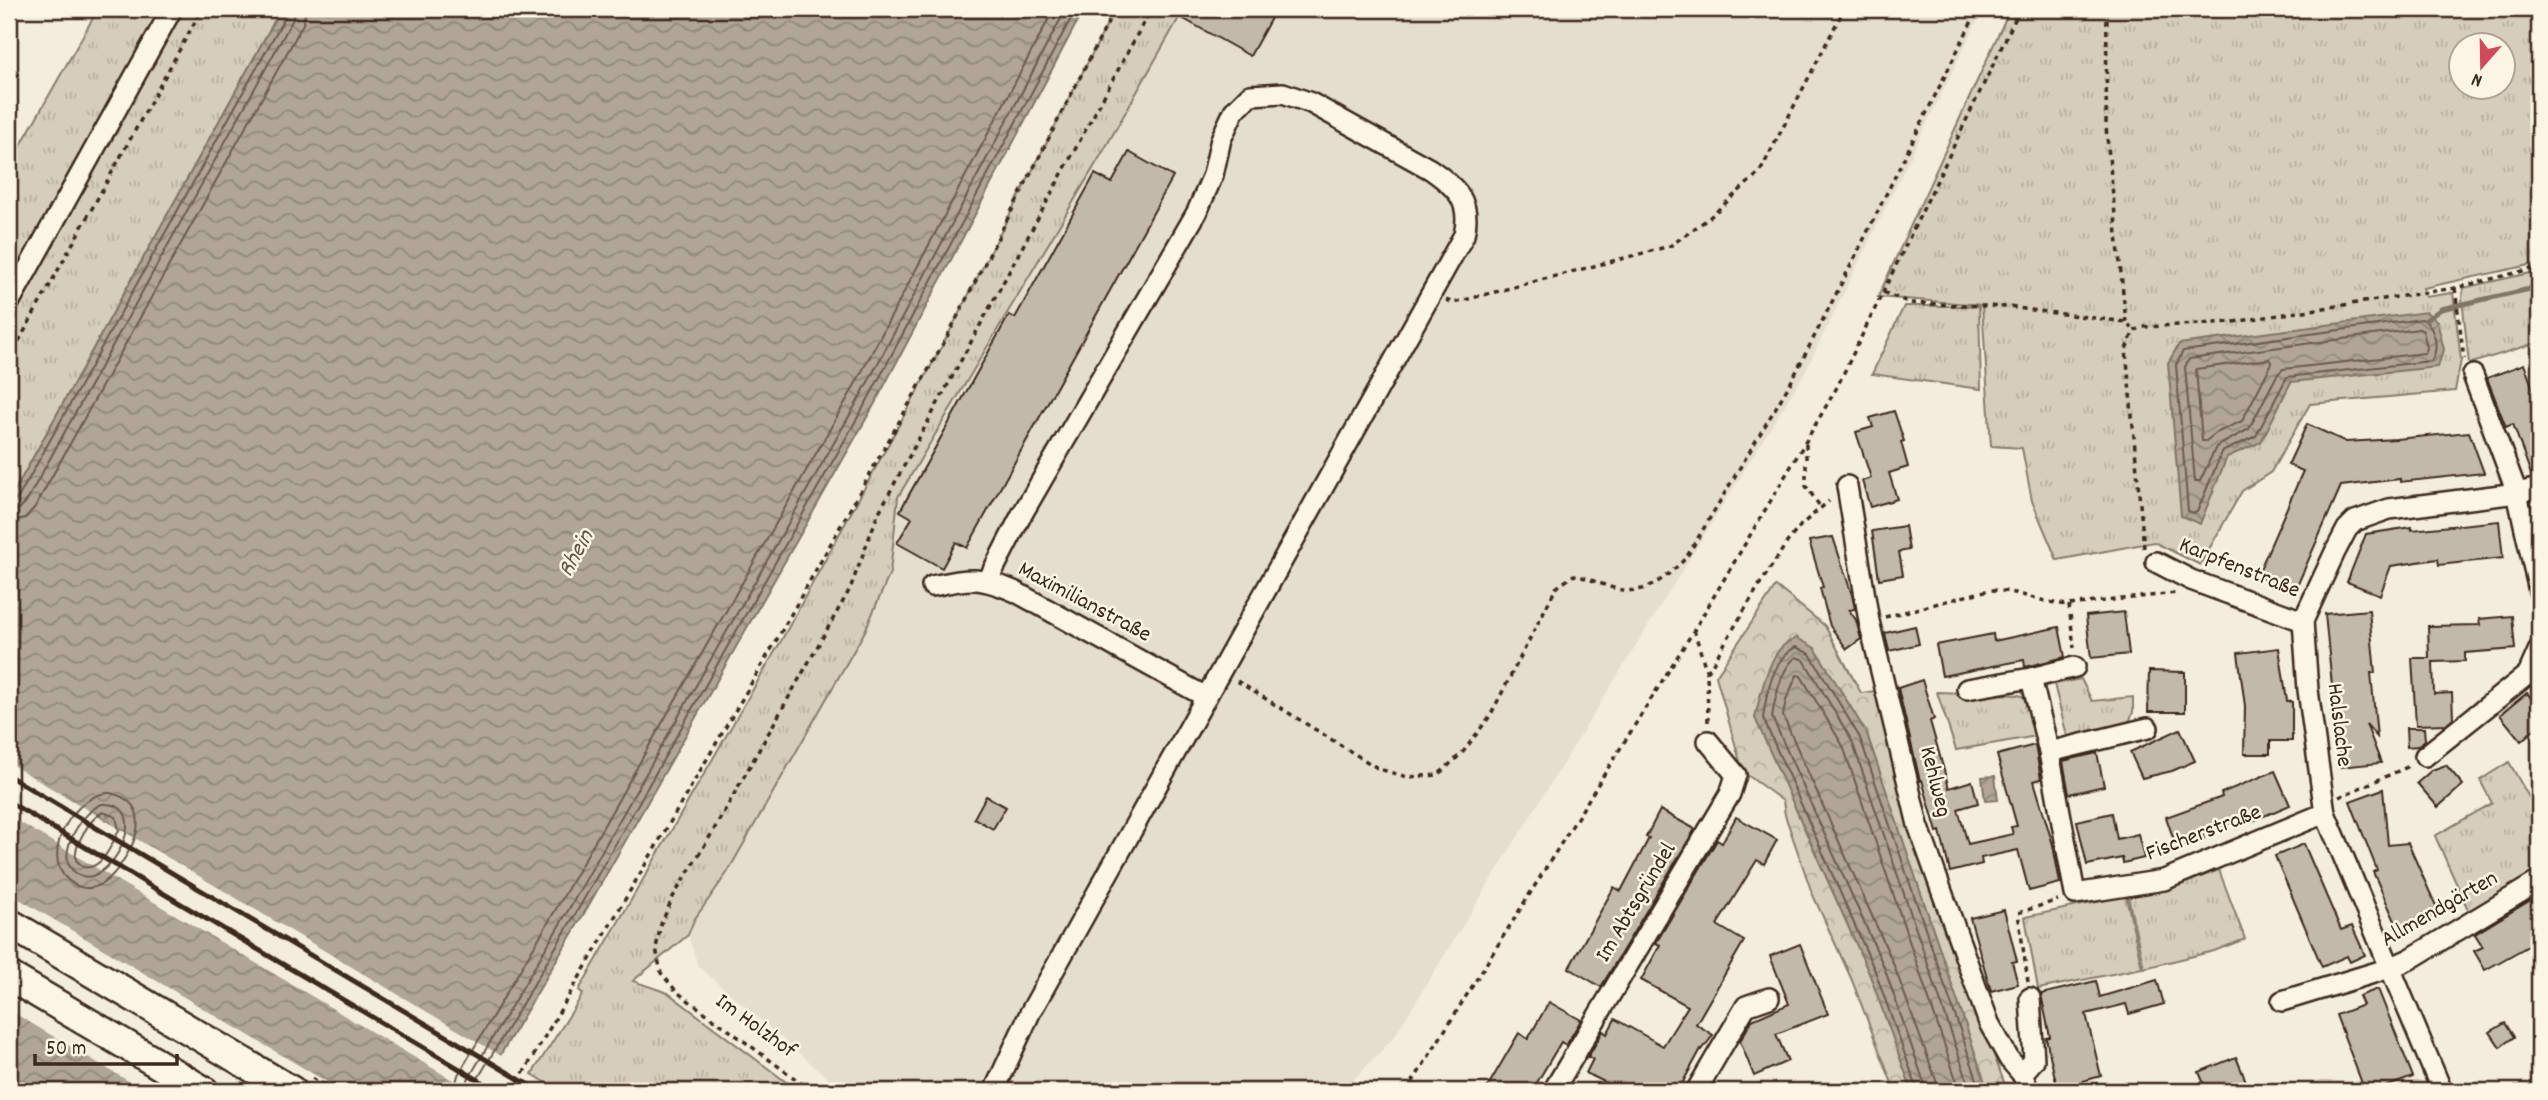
<svg xmlns="http://www.w3.org/2000/svg" width="2548" height="1100" font-family="Dekko,sans-serif">
<style>
.built{fill:#e5ddce}
.grass{fill:url(#grass-tufts);stroke:#887c6e;stroke-width:2;fill-rule:evenodd}
.park{fill:url(#park-crowns);stroke:#887c6e;stroke-width:2}
.water{fill:url(#water-waves);stroke:#817466;stroke-width:2;fill-rule:evenodd}
.pier{fill:#f4eddd}
.lines{fill:none;stroke-linecap:round;stroke-linejoin:round}
.shore{stroke:#6a5b4e;stroke-width:2}
.stream{stroke:#817466;stroke-width:5}
.building{fill:#c3b9aa;stroke:#3b2a1e;stroke-width:2}
.minor-casing{stroke:#3b2a1e;stroke-width:24}
.highway-casing{stroke:#3b2a1e;stroke-width:33}
.path{stroke:#3b2a1e;stroke-width:3.5;stroke-dasharray:5 5;stroke-linecap:butt}
.minor{stroke:#fcf5e5;stroke-width:19}
.highway{stroke:#fcf5e5;stroke-width:28}
.rail{stroke:#3b2a1e;stroke-width:5}
.labels{text-anchor:middle;dominant-baseline:central;stroke-width:5;stroke-linejoin:round;paint-order:stroke}
.street-label{font-size:23px;fill:#3b2a1e;stroke:#fcf5e5}
.water-label{font-size:24px;font-style:italic;fill:#645548;stroke:#fcf5e5}
</style>
<defs>
<pattern id="grass-tufts" width="24" height="20" patternUnits="userSpaceOnUse" patternTransform="scale(1.75)"><rect width="24" height="20" fill="#d6cdbd"/><path d="M3 7l-1-3M5 7V3M7 7l1-3M15 17l-1-3M17 17v-4M19 17l1-3" fill="none" stroke="#b9b0a2"/></pattern>
<pattern id="park-crowns" width="20" height="18" patternUnits="userSpaceOnUse" patternTransform="scale(1.75)"><rect width="20" height="18" fill="#d6cdbd"/><path d="M2 6a3 3 0 1 1 6 0M12 15a3 3 0 1 1 6 0" fill="none" stroke="#b9b0a2"/></pattern>
<pattern id="water-waves" width="16" height="10" patternUnits="userSpaceOnUse" patternTransform="scale(1.75)"><rect width="16" height="10" fill="#b0a596"/><path d="M0 5q4-4 8 0t8 0" fill="none" stroke="#90877a"/></pattern>
</defs>
<rect width="100%" height="100%" fill="#f4eddd"/>
<filter id="ink" filterUnits="userSpaceOnUse"><feTurbulence type="fractalNoise" baseFrequency=".0143" numOctaves="2"/><feDisplacementMap in="SourceGraphic" scale="14" xChannelSelector="R" yChannelSelector="G"/><feConvolveMatrix kernelMatrix="1 2 1 2 8 2 1 2 1" color-interpolation-filters="sRGB"/></filter>
<g filter="url(#ink)">
<!-- built -->
<polygon class="built" points="1184,9 1983,9 1805,372 1394,1037 1343,1091 843,1091 698,966 688,935 694,920 890,573 898,497 1104,150"/>
<!-- grass -->
<g class="grass">
<polygon points="98,9 165,9 9,292 9,166"/>
<polygon points="181,9 281,9 9,501 9,321"/>
<polygon points="1115,9 1184,9 1104,150 898,497 890,573 865,631 727,873 694,920 688,935 633,981 668,993 798,1091 560,1091 532,1074 583,994 579,990 781,641 949,333"/>
<path d="M2010,9H2539V263L2423,288L2425,297L2453,293L2461,360L2455,391L2310,404L2271,472L2242,491L2200,565L2154,542L2057,560L2032,501L2022,448L1991,446L1982,305L1878,297ZM2460,46H2502V88H2460Z"/>
<polygon points="2539,271 2539,346 2532,344 2469,364 2462,298 2463,288"/>
<polygon points="1904,306 1979,306 1981,389 1872,374"/>
<polygon points="2081,679 2092,701 2133,697 2133,712 2127,727 2068,740 2054,684"/>
<polygon points="1937,692 2019,695 2024,697 2037,736 1956,750"/>
<polygon points="2509,762 2539,815 2539,869 2470,914 2435,836 2492,803 2480,780"/>
<polygon points="2219,870 2245,939 2214,951 2144,968 2128,897 2175,887"/>
<polygon points="2126,896 2142,968 2038,989 2025,917"/>
</g>
<!-- park -->
<polygon class="park" points="1776,586 1825,626 1861,693 1875,691 1912,836 2007,1090 2010,1091 1895,1091 1851,978 1812,893 1785,815 1783,801 1743,772 1716,676"/>
<!-- water -->
<g class="water">
<path d="M281,9H1084L874,405L582,917L479,1091H9V990L35,956L28,948L9,975V501ZM108,820L113,827L89,861L83,851L102,821Z"/>
<polygon points="2426,312 2437,321 2444,350 2437,367 2291,382 2261,442 2227,457 2200,524 2181,516 2168,363 2179,344"/>
<path d="M1797,638L1815,648L1867,734L1988,1091H1912L1869,973L1755,718C1759,699 1768,658 1783,646C1786,642 1793,640 1797,638Z"/>
<polygon points="1995,776 1998,800 1985,801 1982,777"/>
</g>
<!-- pier -->
<g class="pier">
<polygon points="9,763 503,1057 483,1091 471,1091 9,816"/>
<polygon points="9,893 342,1091 145,1091 9,1010 9,986 15,985 32,956 27,953 9,979"/>
</g>
<g class="lines">
<!-- shore -->
<g class="shore">
<path d="M2422,319C2435,327 2440,348 2431,361L2287,377L2256,436L2222,452L2197,512L2194,513L2188,511L2176,365L2183,351Z"/>
<polygon points="2419,329 2423,331 2427,348 2425,353 2283,369 2277,375 2249,429 2216,447 2200,481 2195,481 2185,367 2189,359"/>
<polygon points="2269,359 2272,363 2242,421 2216,433 2206,441 2202,441 2196,369"/>
<polyline points="9,502 18,498 286,15 287,9"/>
<polyline points="9,511 19,509 26,502 293,19 295,9"/>
<polyline points="9,522 25,518 35,507 303,24 306,9"/>
<path d="M110,793C147,801 141,832 126,856C114,877 93,901 68,880C38,854 76,792 110,793Z"/>
<path d="M102,804C155,802 112,885 82,876C48,865 81,811 102,804Z"/>
<path d="M103,812L116,817L119,830C112,844 102,871 83,867L76,860C73,846 90,818 103,812Z"/>
<polyline points="454,1091 458,1075 559,904 851,392 1054,9"/>
<polyline points="464,1091 467,1081 569,909 860,397 1066,9"/>
<polyline points="473,1091 474,1085 576,913 867,401 1076,9"/>
<path d="M1918,1091L1875,971L1763,718C1766,695 1774,657 1796,647L1810,654L1860,738L1981,1091"/>
<path d="M1927,1091L1884,967L1772,717C1775,698 1781,668 1796,657L1804,660L1852,741L1971,1091"/>
<polyline points="1937,1091 1936,1080 1893,963 1783,716 1786,700 1797,675 1801,676 1843,746 1960,1091"/>
</g>
<!-- stream -->
<polyline class="stream" points="2426,320 2441,309 2539,287"/>
</g>
<!-- building -->
<g class="building">
<polygon points="1166,9 1276,9 1250,56"/>
<polygon points="1129,152 1173,177 967,548 956,542 942,568 897,543 912,518 900,511 1009,315 1015,318 1095,174 1112,183"/>
<polygon points="2524,364 2539,405 2539,476 2532,477 2513,424 2506,427 2487,378"/>
<polygon points="1894,411 1904,441 1901,442 1908,467 1889,473 1897,499 1870,507 1862,481 1871,478 1856,432 1873,427 1870,418"/>
<polygon points="2307,424 2346,442 2396,439 2469,432 2484,473 2400,482 2400,479 2341,486 2294,593 2257,576 2303,471 2288,465"/>
<polygon points="2499,521 2503,558 2439,565 2438,559 2391,566 2380,595 2347,582 2366,534 2412,527 2412,530"/>
<polygon points="1905,526 1909,550 1899,552 1903,575 1879,579 1872,531"/>
<polygon points="1833,537 1852,595 1855,609 1849,610 1856,620 1861,639 1847,649 1830,626 1820,588 1823,587 1809,541"/>
<polygon points="2369,610 2375,673 2371,673 2377,737 2366,724 2381,763 2340,767 2325,614"/>
<polygon points="2124,612 2129,654 2091,658 2086,616"/>
<polygon points="2512,616 2515,649 2465,653 2465,661 2433,662 2434,694 2452,693 2453,718 2446,724 2416,725 2412,658 2429,658 2428,626 2480,625 2479,619"/>
<polygon points="1915,626 1919,644 1889,651 1885,633"/>
<polygon points="2059,627 2065,657 2025,667 2024,660 1942,676 1936,645 1993,634 1994,641"/>
<polygon points="2279,648 2287,701 2292,702 2292,741 2270,741 2270,754 2244,754 2245,706 2238,653"/>
<polygon points="2149,671 2185,672 2185,712 2148,712"/>
<polygon points="1922,680 1934,719 1930,721 1949,788 1972,781 1978,803 1958,809 1968,844 2013,834 2011,827 2017,826 1997,755 2035,745 2041,779 2034,781 2053,845 2060,883 2029,891 2018,850 1981,858 1982,864 1950,872 1940,831 1937,832 1922,780 1920,781 1898,688"/>
<polygon points="2527,693 2539,707 2539,725 2521,741 2500,715"/>
<polygon points="2406,728 2424,728 2425,740 2418,746 2407,747"/>
<polygon points="2180,729 2195,761 2172,771 2142,778 2130,752"/>
<polygon points="2097,753 2104,786 2069,794 2063,761"/>
<polygon points="2446,765 2463,785 2438,807 2417,783 2432,770"/>
<polygon points="2275,771 2290,805 2236,828 2233,822 2202,833 2204,839 2177,849 2166,817 2222,797 2221,793"/>
<polygon points="2383,789 2388,845 2408,843 2439,913 2399,930 2373,872 2377,870 2350,801"/>
<polygon points="986,796 1006,807 993,829 974,818"/>
<polygon points="1660,810 1695,829 1601,987 1569,968 1614,887 1621,891 1649,838 1646,837"/>
<polygon points="2112,813 2117,839 2138,834 2144,858 2123,863 2122,858 2087,865 2077,821"/>
<polygon points="1736,817 1777,840 1764,864 1757,860 1717,925 1744,941 1696,1024 1713,1035 1702,1050 1701,1049 1678,1091 1623,1091 1586,1073 1593,1059 1588,1057 1603,1031 1607,1034 1615,1019 1663,1046 1688,1006 1641,980 1660,945 1656,943 1717,840 1722,843"/>
<polygon points="2304,844 2341,930 2352,926 2365,955 2350,962 2347,956 2322,967 2275,856"/>
<polygon points="2539,895 2539,940 2485,970 2474,951 2483,947 2475,934"/>
<polygon points="2004,910 2017,961 2012,962 2018,984 1991,991 1970,918"/>
<polygon points="1800,944 1828,1014 1776,1034 1788,1061 1754,1076 1740,1041 1752,1020 1789,1004 1770,956"/>
<polygon points="2157,980 2164,1004 2129,1014 2126,1004 2086,1014 2101,1076 2083,1081 2086,1091 2058,1091 2046,1038 2050,1037 2041,994 2096,981 2100,997"/>
<polygon points="2378,989 2413,1077 2374,1091 2365,1091 2336,1015 2363,1005 2359,996"/>
<polygon points="1549,1002 1581,1020 1566,1045 1561,1042 1532,1091 1485,1091 1519,1033 1528,1039"/>
<polygon points="2505,1023 2514,1037 2500,1047 2490,1032"/>
<polygon points="2236,1057 2250,1091 2207,1091 2199,1072"/>
</g>
<g class="lines">
<defs>
<g id="minor">
<polyline points="9,303 172,9"/>
<polyline points="2473,375 2517,493 2539,591"/>
<polyline points="1847,486 1869,621 1918,825 1989,1023 2009,1059 2022,1074 2029,1091"/>
<polyline points="2156,562 2191,580 2303,621"/>
<path d="M988,580L1021,516L1197,212L1213,175L1221,139L1234,111L1250,95L1283,93L1311,103L1430,169C1456,187 1472,201 1464,235L1030,1013L994,1091"/>
<path d="M932,586C971,578 979,576 1016,592L1206,697"/>
<polyline points="2031,678 2049,752 2075,894 2164,880 2325,813"/>
<polyline points="1967,689 2031,678 2075,667"/>
<polyline points="2049,752 2148,728"/>
<polyline points="2425,756 2528,674 2539,649"/>
<polyline points="2282,1001 2390,968 2410,959 2539,881"/>
<polyline points="2022,1074 2034,1060 2030,998"/>
<polyline points="1553,1091 1730,794 1736,775 1708,741"/>
<polyline points="1696,1091 1746,1006 1769,998"/>
<polyline points="2442,1091 2325,813 2308,690 2303,621 2335,552 2347,529 2355,521 2389,509 2517,493 2539,488"/>
</g>
<g id="highway">
<polyline points="9,923 292,1091"/>
<polyline points="9,976 204,1091"/>
</g>
</defs>
<!-- minor casing -->
<use href="#minor" class="minor-casing"/>
<!-- highway casing -->
<use href="#highway" class="highway-casing"/>
<!-- path -->
<g class="path">
<polyline points="2107,9 2106,127 2126,322"/>
<polyline points="2455,288 2464,359"/>
<polyline points="1883,292 1910,303 2008,307 2126,322 2134,330"/>
<polyline points="1446,300 1453,303 1670,246 1709,218 1760,172 1844,9"/>
<polyline points="9,359 202,9"/>
<polyline points="1806,444 1806,486 1821,508"/>
<polyline points="2144,548 2126,349 2134,331 2143,327 2233,322 2455,288 2539,267"/>
<polyline points="2069,605 2074,648"/>
<path d="M1885,617L1989,590C2016,590 2042,603 2069,605L2176,593"/>
<polyline points="1694,630 1707,673"/>
<path d="M1237,681L1379,769L1407,777L1438,775L1463,752L1490,716L1556,588L1574,575C1591,578 1607,588 1623,590C1650,594 1669,574 1686,558L1791,382L1855,257L1978,9"/>
<polyline points="1708,722 1707,673 1760,584 1788,541 1801,525 1829,501"/>
<polyline points="2339,797 2412,765"/>
<polyline points="2028,982 2018,913 2058,900"/>
<polyline points="312,1078 335,1091"/>
<polyline points="513,1091 776,641 949,333 1115,9"/>
<polyline points="812,1091 677,992 661,973 656,948 661,924 673,897 712,833 850,589 878,514 1151,9"/>
<polyline points="1407,1091 1694,630 1806,441 1836,389 1883,292 2020,9"/>
</g>
<!-- minor -->
<use href="#minor" class="minor"/>
<!-- highway -->
<use href="#highway" class="highway"/>
<!-- rail -->
<g class="rail">
<polyline points="9,776 539,1091"/>
<polyline points="9,802 497,1091"/>
</g>
</g>
</g>
<g class="labels">
<!-- street labels -->
<g class="street-label">
<text transform="translate(2239 569) rotate(22)">Karpfenstraße</text>
<text transform="translate(1084 603) rotate(28)">Maximilianstraße</text>
<text transform="translate(2338 725) rotate(83)">Halslache</text>
<text transform="translate(1934 782) rotate(76)">Kehlweg</text>
<text transform="translate(2204 834) rotate(-21)">Fischerstraße</text>
<text transform="translate(1637 903) rotate(-59)">Im Abtsgründel</text>
<text transform="translate(2440 910) rotate(-30)">Allmendgärten</text>
<text transform="translate(755 1027) rotate(36)">Im Holzhof</text>
</g>
<!-- water labels -->
<g class="water-label">
<text transform="translate(577 554) rotate(-61)">Rhein</text>
</g>
</g>
<!-- margin -->
<rect width="2548" height="1100" fill="none" stroke="#fcf5e5" stroke-width="35"/>
<rect x="18" y="18" width="2513" height="1065" fill="none" stroke="#3b2a1e" stroke-width="2.5" filter="url(#ink)"/>
<!-- north arrow -->
<g transform="translate(2482 66) rotate(200)"><circle r="33" fill="#fcf5e5" stroke="#afa495" stroke-width="2"/>
<path d="M0-5L12 26L0 18L-12 26Z" fill="#d1495b"/>
<text y="-10" font-size="19" font-weight="bold" text-anchor="middle" fill="#3b2a1e">N</text>
</g>
<!-- scale -->
<path d="M35 1054v10h142v-10" fill="none" stroke="#3b2a1e" stroke-width="3.5"/>
<text x="46" y="1054" font-size="21" fill="#3b2a1e" stroke="#fcf5e5" stroke-width="5" paint-order="stroke">50 m</text>
</svg>
